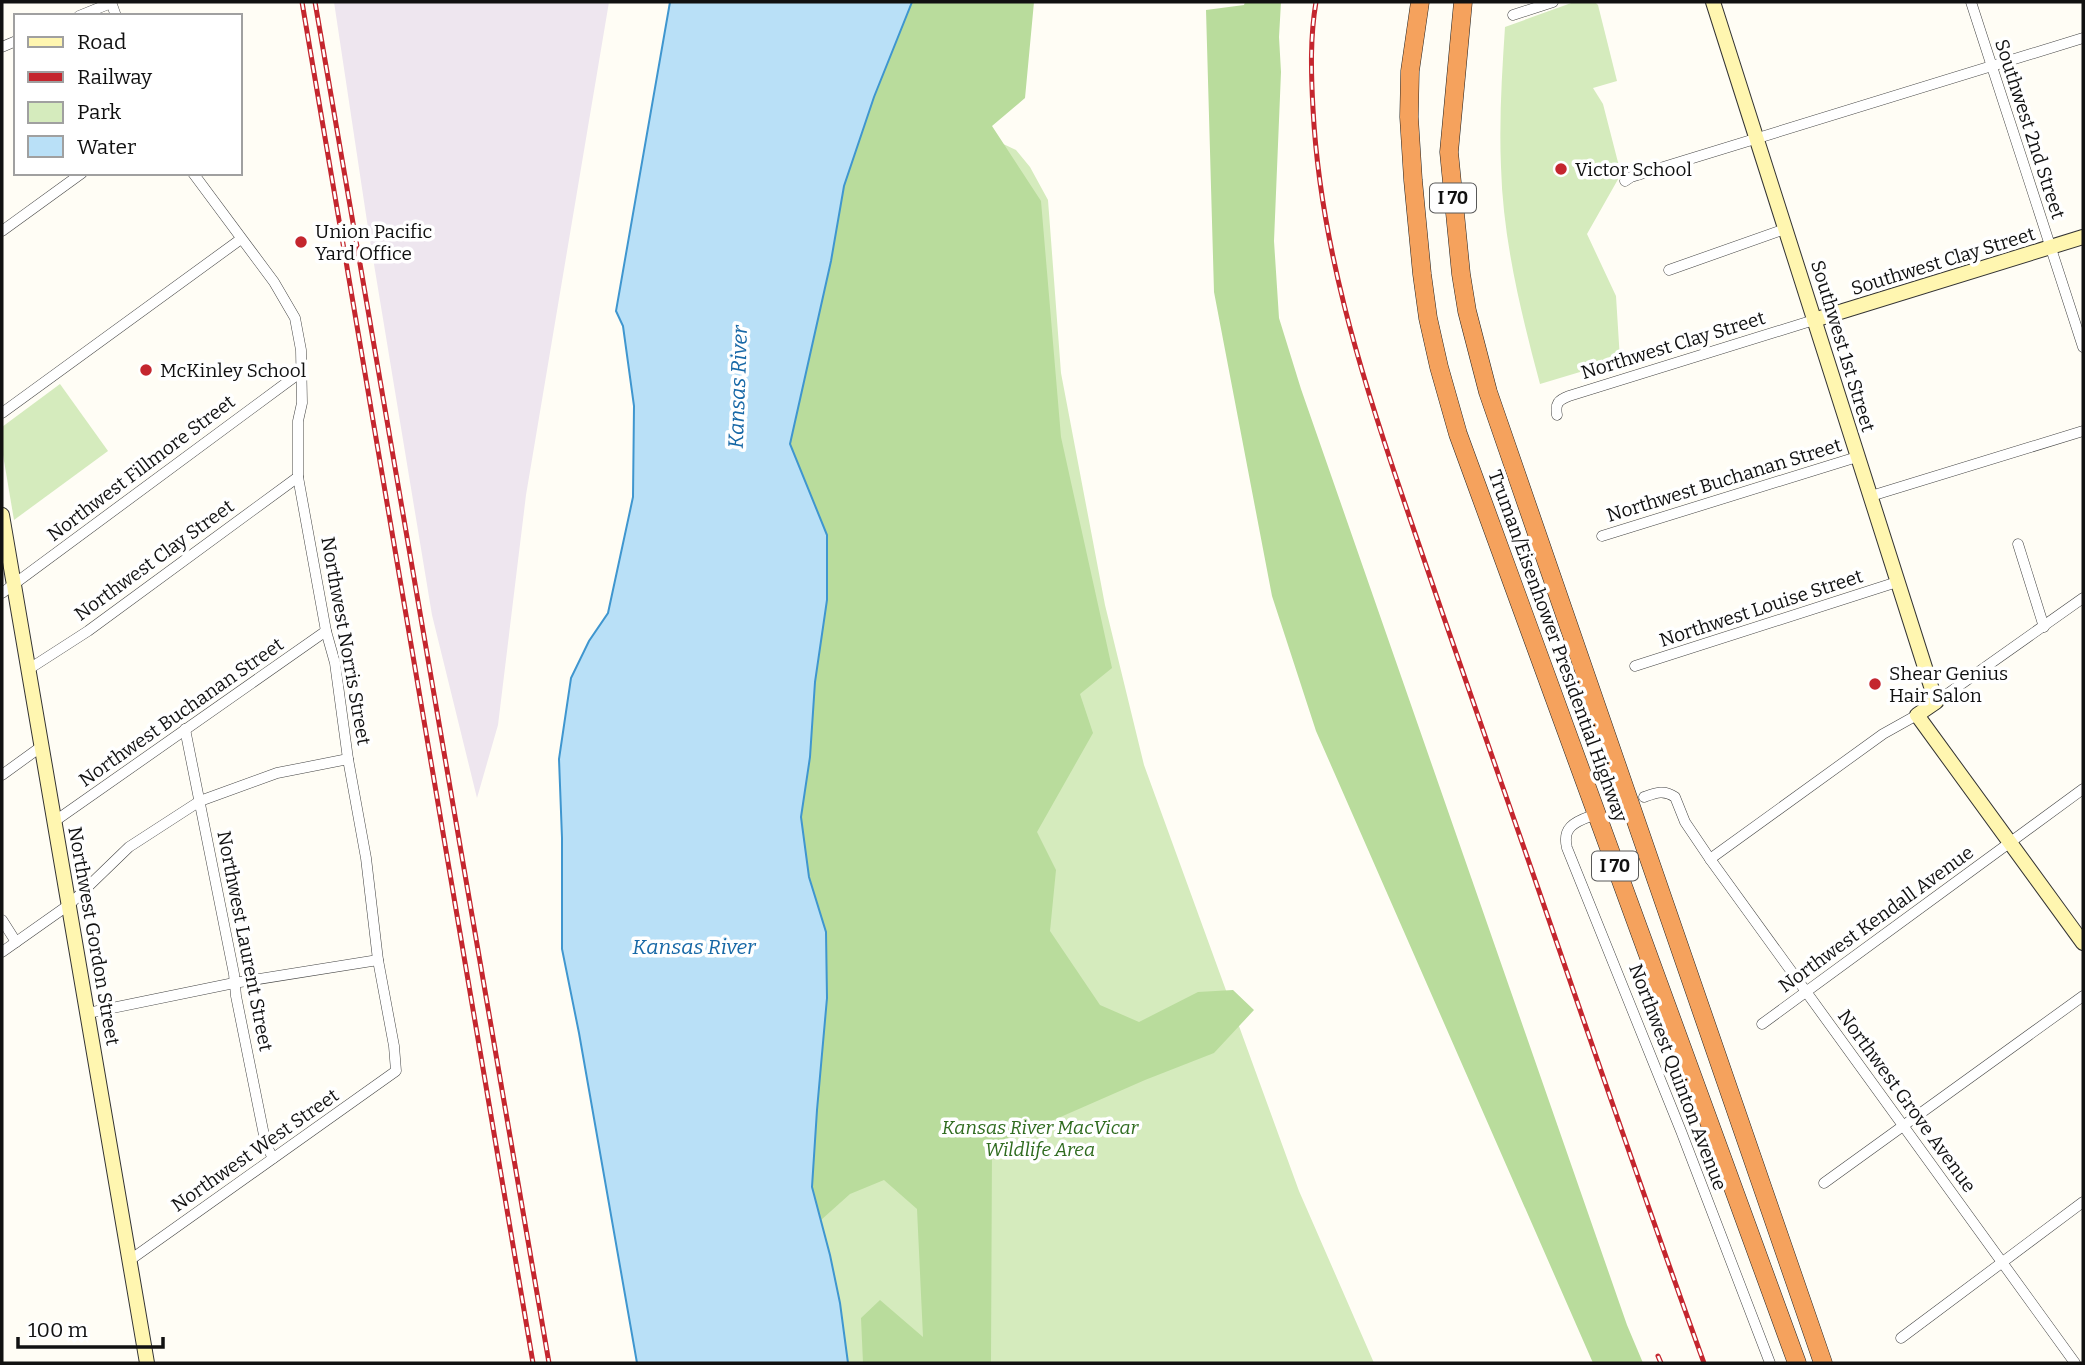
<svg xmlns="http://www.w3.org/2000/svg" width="2085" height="1365" font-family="Bitter,serif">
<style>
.industrial{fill:#eee6ef}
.green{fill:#d5ebbd}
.forest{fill:#b9dc9c}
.water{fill:#b9e0f7;stroke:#3f96cf;stroke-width:2}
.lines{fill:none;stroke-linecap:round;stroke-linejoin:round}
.street-tunnel{stroke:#dbdad3;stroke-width:10;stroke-dasharray:10 5;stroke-linecap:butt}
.street-casing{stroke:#444;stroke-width:11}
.secondary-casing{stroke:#333;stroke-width:16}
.highway-casing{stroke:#222;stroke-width:19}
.street{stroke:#fff;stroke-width:10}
.secondary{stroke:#fff6b0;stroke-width:14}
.highway{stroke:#f5a25d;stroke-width:18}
.rail-casing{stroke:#c4262e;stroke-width:5}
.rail{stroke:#fff;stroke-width:2.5;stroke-dasharray:8;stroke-linecap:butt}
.poi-dot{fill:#c4262e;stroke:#fff;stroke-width:2.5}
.labels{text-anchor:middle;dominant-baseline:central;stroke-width:7;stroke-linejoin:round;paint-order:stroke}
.shield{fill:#fff;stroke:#585858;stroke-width:2}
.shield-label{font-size:18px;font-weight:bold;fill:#111}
.street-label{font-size:19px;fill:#111;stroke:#fff}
.poi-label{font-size:19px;fill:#111;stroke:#fff;text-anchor:start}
.park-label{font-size:19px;font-style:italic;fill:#2f6b1f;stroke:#fff}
.water-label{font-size:21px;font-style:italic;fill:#1768a6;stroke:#fff}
</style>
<rect width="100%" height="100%" fill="#fffdf5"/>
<!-- industrial -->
<polygon class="industrial" points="334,2 609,2 526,495 498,725 477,798 432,615 368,228"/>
<!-- green -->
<g class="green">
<path d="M1574,2H1595L1598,5L1617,81L1593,88L1603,104L1621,174L1587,234L1616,296L1620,360L1540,384C1521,313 1503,240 1501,167C1499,120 1502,73 1505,27Z"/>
<polygon points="982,134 1016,150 1030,167 1048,200 1061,373 1105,605 1144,765 1299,1191 1374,1363 848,1363 830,1255 812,1187"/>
<polygon points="60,384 108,451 14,520 2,449 2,427"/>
</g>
<!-- forest -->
<g class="forest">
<polygon points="912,2 1034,2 1025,98 992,126 1041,201 1061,437 1112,668 1080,694 1093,733 1037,832 1056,870 1050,931 1100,1005 1139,1022 1198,992 1233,990 1254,1010 1214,1053 1145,1080 992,1147 991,1363 863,1363 861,1318 880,1300 923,1337 917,1209 884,1180 850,1194 821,1220 812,1187 817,1110 827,998 826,933 809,877 801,817 810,757 815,682 802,478 790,444 831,261 844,186 874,97"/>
<polygon points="1245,2 1281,2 1279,37 1281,72 1274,241 1279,318 1301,389 1627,1325 1643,1363 1593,1363 1316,731 1272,596 1214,292 1206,10 1244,5"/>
</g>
<!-- water -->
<polygon class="water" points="670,2 912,2 874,97 844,186 831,261 790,444 827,535 827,600 815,682 810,757 801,817 809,877 826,932 827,998 817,1110 812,1187 830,1255 840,1303 848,1363 637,1363 579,1033 562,949 562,838 559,759 571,678 589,641 608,613 633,497 634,406 623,326 616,311"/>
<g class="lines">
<!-- street-tunnel -->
<polyline class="street-tunnel" points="1595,815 1633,801"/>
<defs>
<g id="street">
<polyline points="111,2 116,16"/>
<polyline points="1971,2 2083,347"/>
<polyline points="1513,15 1553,2"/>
<polyline points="79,16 111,3"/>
<polyline points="2,47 16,41"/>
<polyline points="1625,181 1631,177 2083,38"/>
<polyline points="2,231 82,173"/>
<polyline points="1669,270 1785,229"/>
<polyline points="2,413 241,239"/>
<path d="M1557,415C1555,404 1558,400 1569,396L1814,320"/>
<polyline points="1871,496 2083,431"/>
<polyline points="1602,536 1857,457"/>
<polyline points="2018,544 2044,627"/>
<polyline points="2,593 301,372"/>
<polyline points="1635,666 1897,582"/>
<polyline points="29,669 88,631 298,477"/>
<polyline points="1936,702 2083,598"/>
<polyline points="185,729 234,974 236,996 266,1145 273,1158"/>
<polyline points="2,775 42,746"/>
<path d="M1644,797C1655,793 1664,789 1675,797L1685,822L1710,859L2075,1363"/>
<path d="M1591,816C1574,822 1562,828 1567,848L1681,1131L1770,1363"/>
<polyline points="55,821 326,631"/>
<polyline points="1710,859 1883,734 1917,715"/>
<polyline points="2,920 16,942"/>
<polyline points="2,952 70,904 129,847 200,801 277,773 348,759"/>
<polyline points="88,1013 234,983 378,960"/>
<polyline points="1762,1024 2083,789"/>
<polyline points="1824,1183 2083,996"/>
<polyline points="130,1260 396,1071 394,1046 378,960 366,858 348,759 335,663 326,631 298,477 298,421 302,403 301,350 295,318 274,282 193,173"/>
<polyline points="1901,1338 2083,1202"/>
</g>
<g id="secondary">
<polyline points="1713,2 1936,702 1917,715 2083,943"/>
<polyline points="1814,320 2083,237"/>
<polyline points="2,515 147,1363"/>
</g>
<g id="highway">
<polyline points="1420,2 1410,71 1409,117 1413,180 1422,274 1428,318 1439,367 1458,434 1797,1363"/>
<polyline points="1463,2 1449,152 1461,274 1467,311 1488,392 1823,1363"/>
</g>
</defs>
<!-- street casing -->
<use href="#street" class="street-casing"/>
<!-- secondary casing -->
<use href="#secondary" class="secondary-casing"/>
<!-- highway casing -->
<use href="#highway" class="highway-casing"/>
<!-- street -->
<use href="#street" class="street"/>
<!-- secondary -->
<use href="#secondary" class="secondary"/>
<!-- highway -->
<use href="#highway" class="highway"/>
<defs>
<g id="rail">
<polyline points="302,2 533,1363"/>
<polyline points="315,2 549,1363"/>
<path d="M1316,2C1310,37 1311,73 1313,109C1320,243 1360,372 1403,498C1435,593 1468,687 1501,782C1569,976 1634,1170 1704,1363"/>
<polyline points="1658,1356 1661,1363"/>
</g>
</defs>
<!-- rail casing -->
<use href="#rail" class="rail-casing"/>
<!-- rail -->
<use href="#rail" class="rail"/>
</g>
<!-- markers -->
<g class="poi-dot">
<circle cx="1561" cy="169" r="7"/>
<circle cx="301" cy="242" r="7"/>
<circle cx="146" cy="370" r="7"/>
<circle cx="1875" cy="684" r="7"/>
</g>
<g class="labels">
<!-- shield labels -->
<g class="shield">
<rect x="1430" y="183.5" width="46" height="29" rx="5"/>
<rect x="1592" y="851.5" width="46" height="29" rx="5"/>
</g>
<g class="shield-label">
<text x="1453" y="198">I 70</text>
<text x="1615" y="866">I 70</text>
</g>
<!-- street labels -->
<g class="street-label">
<text transform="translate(2030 129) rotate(72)">Southwest 2nd Street</text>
<text transform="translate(1943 261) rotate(-17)">Southwest Clay Street</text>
<text transform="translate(1673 345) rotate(-17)">Northwest Clay Street</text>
<text transform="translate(1843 346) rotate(73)">Southwest 1st Street</text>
<text transform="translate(141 468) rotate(-37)">Northwest Fillmore Street</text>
<text transform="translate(1724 480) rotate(-17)">Northwest Buchanan Street</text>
<text transform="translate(154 560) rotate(-36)">Northwest Clay Street</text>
<text transform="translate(1761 608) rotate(-18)">Northwest Louise Street</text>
<text transform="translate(346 641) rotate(80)">Northwest Norris Street</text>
<text transform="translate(1558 646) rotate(70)">Truman/Eisenhower Presidential Highway</text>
<text transform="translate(181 712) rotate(-35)">Northwest Buchanan Street</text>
<text transform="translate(1876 919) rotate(-36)">Northwest Kendall Avenue</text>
<text transform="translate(94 936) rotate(80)">Northwest Gordon Street</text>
<text transform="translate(245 941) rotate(79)">Northwest Laurent Street</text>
<text transform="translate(1678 1077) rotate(69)">Northwest Quinton Avenue</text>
<text transform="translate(1907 1101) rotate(54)">Northwest Grove Avenue</text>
<text transform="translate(255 1150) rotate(-35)">Northwest West Street</text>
</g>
<!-- poi labels -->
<g class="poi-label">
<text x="1575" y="169">Victor School</text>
<text x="315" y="231">Union Pacific<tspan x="315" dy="22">Yard Office</tspan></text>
<text x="160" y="370">McKinley School</text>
<text x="1889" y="673">Shear Genius<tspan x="1889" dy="22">Hair Salon</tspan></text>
</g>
<!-- park labels -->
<g class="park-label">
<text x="1040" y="1127">Kansas River MacVicar<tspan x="1040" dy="22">Wildlife Area</tspan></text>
</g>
<!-- water labels -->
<g class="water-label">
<text transform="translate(738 387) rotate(-88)">Kansas River</text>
<text x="694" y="947">Kansas River</text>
</g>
</g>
<!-- border -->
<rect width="2085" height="1365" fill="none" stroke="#111111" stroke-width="7"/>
<!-- legend -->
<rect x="14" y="14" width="228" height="161" fill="#ffffff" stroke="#a0a0a0" stroke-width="2"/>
<rect x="28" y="37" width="35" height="10" fill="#fff6b0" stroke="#a0a0a0" stroke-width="2"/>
<text x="77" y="49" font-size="21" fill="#111111">Road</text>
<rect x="28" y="72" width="35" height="10" fill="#c4262e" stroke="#a0a0a0" stroke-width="2"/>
<text x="77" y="84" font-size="21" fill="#111111">Railway</text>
<rect x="28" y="102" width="35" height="21" fill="#d5ebbd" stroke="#a0a0a0" stroke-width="2"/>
<text x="77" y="119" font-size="21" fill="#111111">Park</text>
<rect x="28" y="136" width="35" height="21" fill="#b9e0f7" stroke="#a0a0a0" stroke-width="2"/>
<text x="77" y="154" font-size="21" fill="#111111">Water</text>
<!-- scale -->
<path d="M18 1337v10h145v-10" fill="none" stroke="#111111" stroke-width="3.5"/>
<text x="28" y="1337" font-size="21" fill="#111111" stroke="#ffffff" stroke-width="5" paint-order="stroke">100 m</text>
</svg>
